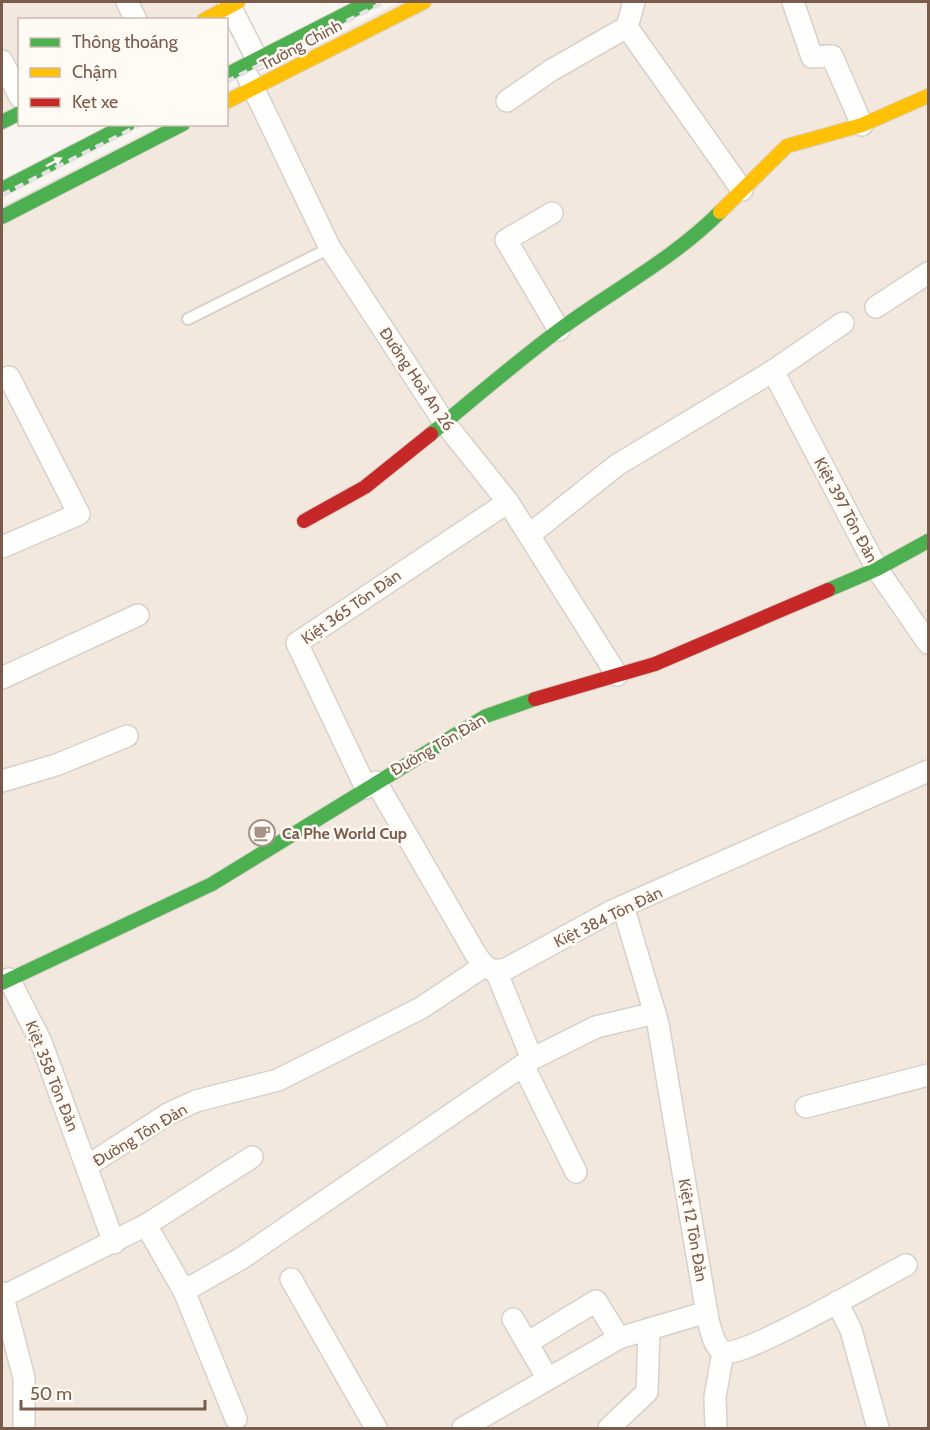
<svg xmlns="http://www.w3.org/2000/svg" width="930" height="1430" font-family="Cabin,sans-serif">
<style>
.residential{fill:#f2e8de}
.lines{fill:none;stroke-linecap:round;stroke-linejoin:round}
.lane-casing{stroke:#d7d1cb;stroke-width:14}
.street-casing{stroke:#d7d1cb;stroke-width:24}
.fast-casing{stroke:#d9d2cb;stroke-width:16}
.slow-casing{stroke:#d9d2cb;stroke-width:16}
.jam-casing{stroke:#d9d2cb;stroke-width:16}
.lane{stroke:#fefefd;stroke-width:10}
.street{stroke:#fefefd;stroke-width:21}
.fast{stroke:#4caf50;stroke-width:14}
.slow{stroke:#ffc107;stroke-width:14}
.jam{stroke:#c62828;stroke-width:14}
.rail{stroke:#e6e3e7;stroke-width:4.5;stroke-dasharray:9 6;stroke-linecap:butt}
.oneway{fill:#fffaf3}
.labels{text-anchor:middle;dominant-baseline:central;stroke-width:5;stroke-linejoin:round;paint-order:stroke}
.street-label{font-size:16px;fill:#7a5c4d;stroke:#fffaf3}
.poi-label{font-size:16px;font-weight:bold;fill:#7a5c4d;stroke:#fffaf3;text-anchor:start}
</style>
<rect width="100%" height="100%" fill="#f9f5f0"/>
<!-- residential -->
<g class="residential">
<polygon points="2,2 237,2 203,19 20,20 19,114 2,123"/>
<polygon points="400,2 928,2 928,1428 2,1428 2,206 161,125 226,124 227,91"/>
</g>
<g class="lines">
<defs>
<polyline id="lane" points="188,319 330,248"/>
<g id="street">
<polyline points="127,2 136,20"/>
<polyline points="228,2 257,59"/>
<polyline points="634,2 627,27 742,190"/>
<polyline points="793,2 812,57 832,56 862,125"/>
<polyline points="2,61 20,97"/>
<polyline points="248,77 330,248 444,422 508,502 617,675"/>
<polyline points="507,101 550,71 627,27"/>
<polyline points="552,213 506,240 559,330"/>
<polyline points="876,307 928,273"/>
<polyline points="773,371 877,569 928,643"/>
<polyline points="529,535 617,465 773,371 843,323"/>
<polyline points="2,547 79,514 9,377"/>
<polyline points="2,678 138,615"/>
<polyline points="2,781 56,765 127,736"/>
<path d="M376,782L475,953C484,967 489,973 506,969L612,911L928,771"/>
<polyline points="366,788 297,643 508,502"/>
<path d="M623,906L658,1024L708,1320C711,1329 713,1347 724,1352C740,1360 882,1277 906,1265"/>
<polyline points="496,971 532,1059"/>
<polyline points="9,979 41,1042 114,1243"/>
<polyline points="523,1065 576,1172"/>
<polyline points="806,1107 928,1075"/>
<polyline points="87,1166 168,1114 196,1101 278,1080 421,1008 484,966"/>
<polyline points="146,1225 184,1291 236,1419"/>
<polyline points="291,1279 376,1428"/>
<polyline points="184,1291 242,1258 532,1059 596,1027 655,1013"/>
<polyline points="2,1293 24,1378 24,1428"/>
<polyline points="2,1297 146,1225 252,1157"/>
<polyline points="837,1302 851,1330 878,1428"/>
<polyline points="513,1319 527,1343"/>
<polyline points="548,1379 527,1343 596,1301 619,1338"/>
<polyline points="463,1428 619,1338 707,1312"/>
<polyline points="609,1428 647,1392 649,1329"/>
<polyline points="716,1428 715,1397 723,1352"/>
</g>
<g id="fast">
<polyline points="226,75 369,2"/>
<polyline points="2,122 20,113"/>
<polyline points="2,189 128,124"/>
<polyline points="2,217 183,124"/>
<path d="M431,434C473,399 515,363 559,330C613,290 672,260 720,212"/>
<polyline points="828,590 877,569 928,541"/>
<polyline points="2,983 212,884 486,716 535,699"/>
</g>
<g id="slow">
<polyline points="204,20 238,2"/>
<polyline points="226,102 424,2"/>
<polyline points="720,212 787,146 862,125 928,96"/>
</g>
<g id="jam">
<polyline points="304,521 365,487 431,434"/>
<polyline points="535,699 655,664 828,590"/>
</g>
</defs>
<!-- lane casing -->
<use href="#lane" class="lane-casing"/>
<!-- street casing -->
<use href="#street" class="street-casing"/>
<!-- fast casing -->
<use href="#fast" class="fast-casing"/>
<!-- slow casing -->
<use href="#slow" class="slow-casing"/>
<!-- jam casing -->
<use href="#jam" class="jam-casing"/>
<!-- lane -->
<use href="#lane" class="lane"/>
<!-- street -->
<use href="#street" class="street"/>
<!-- fast -->
<use href="#fast" class="fast"/>
<!-- slow -->
<use href="#slow" class="slow"/>
<!-- jam -->
<use href="#jam" class="jam"/>
<!-- rail -->
<g class="rail">
<polyline points="226,82 385,2"/>
<polyline points="2,195 142,124"/>
</g>
</g>
<!-- one-way arrows -->
<defs><path id="oneway-solid" d="M-6-.8H1V-3.2L6.5 0L1 3.2V.8H-6Z" transform="scale(1.5)"/></defs>
<use class="oneway" href="#oneway-solid" transform="translate(54 162) rotate(-27)"/>
<!-- icons -->
<defs>
<symbol id="cafe-ring" viewBox="-11 -11 22 22"><circle r="9.5" fill="#fffaf3" stroke="#a69286" stroke-width="1.5"/><path d="M-5.5-4.5H6V0H3Q3 3.5 0 3.5H-2.5Q-5.5 3.5-5.5 0ZM3-3.2v2h1.7v-2ZM-6 4.5H4V6H-6Z" fill="#a69286"/></symbol>
</defs>
<g fill-rule="evenodd">
<use href="#cafe-ring" x="247" y="818" width="30" height="30"/>
</g>
<g class="labels">
<!-- street labels -->
<g class="street-label">
<text transform="translate(301 45) rotate(-28)">Trường Chinh</text>
<text transform="translate(417 379) rotate(56)">Đường Hoà An 26</text>
<text transform="translate(846 510) rotate(62)">Kiệt 397 Tôn Đản</text>
<text transform="translate(351 607) rotate(-35)">Kiệt 365 Tôn Đản</text>
<text transform="translate(438 745) rotate(-30)">Đường Tôn Đản</text>
<text transform="translate(608 917) rotate(-26)">Kiệt 384 Tôn Đản</text>
<text transform="translate(52 1076) rotate(68)">Kiệt 358 Tôn Đản</text>
<text transform="translate(140 1135) rotate(-31)">Đường Tôn Đản</text>
<text transform="translate(693 1230) rotate(80)">Kiệt 12 Tôn Đản</text>
</g>
<!-- poi labels -->
<g class="poi-label">
<text x="282" y="833">Ca Phe World Cup</text>
</g>
</g>
<!-- border -->
<rect width="930" height="1430" fill="none" stroke="#7a5c4d" stroke-width="6"/>
<!-- legend -->
<rect x="18" y="18" width="210" height="108" fill="#fffaf3" stroke="#cabbb1" stroke-width="1.5"/>
<rect x="30" y="38" width="30" height="9" fill="#4caf50" stroke="#cabbb1" stroke-width="1.5"/>
<text x="72" y="48" font-size="18" fill="#7a5c4d">Thông thoáng</text>
<rect x="30" y="68" width="30" height="9" fill="#ffc107" stroke="#cabbb1" stroke-width="1.5"/>
<text x="72" y="78" font-size="18" fill="#7a5c4d">Chậm</text>
<rect x="30" y="98" width="30" height="9" fill="#c62828" stroke="#cabbb1" stroke-width="1.5"/>
<text x="72" y="108" font-size="18" fill="#7a5c4d">Kẹt xe</text>
<!-- scale -->
<path d="M21 1400v9h184v-9" fill="none" stroke="#7a5c4d" stroke-width="3"/>
<text x="30" y="1400" font-size="18" fill="#7a5c4d" stroke="#fffaf3" stroke-width="4.5" paint-order="stroke">50 m</text>
</svg>
